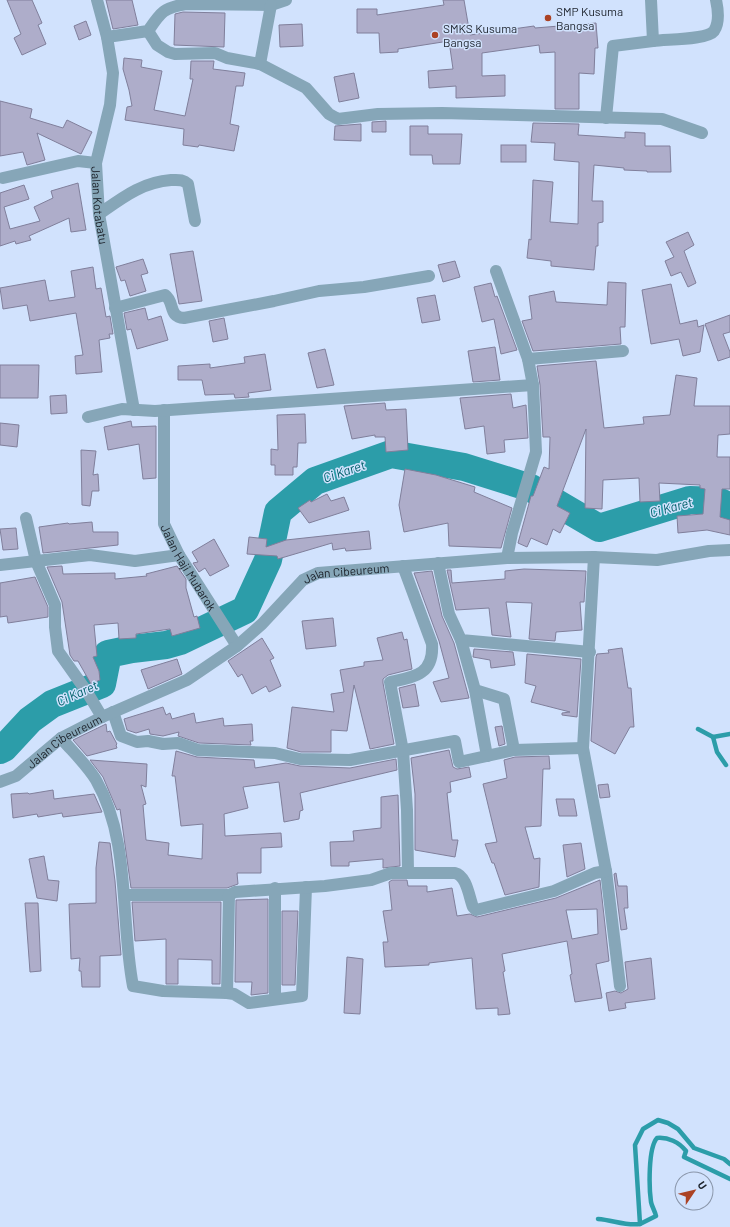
<svg xmlns="http://www.w3.org/2000/svg" width="730" height="1227" font-family="Barlow,sans-serif">
<style>
.lines{fill:none;stroke-linecap:round;stroke-linejoin:round}
.stream{stroke:#2c9da9;stroke-width:4.5}
.river{stroke:#2c9da9;stroke-width:28}
.building{fill:#aeadca;stroke:#807f9b;fill-rule:evenodd}
.minor{stroke:#86a6b8;stroke-width:12}
.poi-dot{fill:#ab4224;stroke:#d1e2fd;stroke-width:1.5}
.labels{text-anchor:middle;dominant-baseline:central;stroke-width:3;stroke-linejoin:round;paint-order:stroke}
.poi-label{font-size:12px;fill:#1c222b;stroke:#d1e2fd;text-anchor:start}
.street-label{font-size:12px;fill:#1c222b;stroke:#d1e2fd}
.water-label{font-size:13px;font-style:italic;fill:#006069;stroke:#d1e2fd}
</style>
<rect width="100%" height="100%" fill="#d1e2fd"/>
<g class="lines">
<!-- stream -->
<g class="stream">
<polyline points="698,729 713,737 717,752 726,765"/>
<polyline points="713,737 730,734"/>
<path d="M598,1219C613,1220 625,1226 640,1224L635,1145L643,1129L658,1120L668,1123L678,1129L694,1148L724,1159L730,1164"/>
<path d="M640,1224L656,1216C655,1211 652,1207 651,1202C649,1188 648,1148 657,1138C668,1137 679,1142 686,1151L684,1157L730,1179"/>
</g>
<!-- river -->
<polyline class="river" points="0,750 4,748 30,720 52,704 102,684 108,654 132,649 166,645 180,641 245,610 268,560 278,512 315,481 391,454 464,467 531,488 599,528 690,500 718,501 730,507"/>
</g>
<!-- building -->
<g class="building">
<polygon points="7,0 32,0 42,23 38,25 46,44 22,55 14,38 21,34"/>
<polygon points="106,0 132,0 138,25 113,29"/>
<polygon points="443,0 464,0 470,35 534,26 535,28 596,23 598,48 595,48 594,74 579,73 579,109 555,109 555,52 540,53 539,45 482,53 482,76 505,75 505,96 456,98 456,86 429,88 428,71 453,69 449,41 398,49 398,52 380,53 379,33 357,33 357,9 377,9 377,15 444,5"/>
<polygon points="183,12 225,13 224,47 174,45 175,14"/>
<polygon points="86,21 91,35 79,40 74,26"/>
<polygon points="302,24 303,46 280,47 279,25"/>
<polygon points="124,58 142,60 141,67 162,71 154,110 185,116 193,79 190,79 191,61 214,61 213,69 245,73 243,86 236,86 230,124 239,126 234,151 199,145 198,147 183,145 184,129 125,120 127,107 132,106 129,90 123,69"/>
<polygon points="354,73 359,98 339,102 334,77"/>
<polygon points="0,101 32,109 30,118 63,128 67,120 92,132 81,154 37,133 45,160 27,165 23,152 0,156"/>
<polygon points="386,121 386,132 372,132 372,122"/>
<polygon points="533,123 579,124 578,135 625,138 625,132 645,133 645,146 670,146 671,172 647,172 647,171 624,170 624,168 594,165 592,201 603,201 603,222 598,223 598,246 596,246 594,270 551,266 551,261 527,258 529,239 531,240 533,180 553,182 550,222 578,224 579,162 554,160 555,143 531,142"/>
<polygon points="361,124 361,141 334,140 335,126"/>
<polygon points="410,126 428,126 428,134 462,134 460,164 433,164 432,155 410,155"/>
<rect x="501" y="145" width="25" height="17"/>
<polygon points="78,183 86,230 71,232 69,218 29,236 31,240 16,244 15,241 0,246 0,193 24,185 29,199 4,207 10,229 40,221 34,207 53,198 51,191"/>
<polygon points="688,232 694,245 684,251 696,283 688,287 681,272 671,276 665,261 674,257 666,242"/>
<polygon points="193,251 202,301 179,304 170,254"/>
<polygon points="143,259 148,273 141,275 146,291 130,296 125,280 121,281 116,267"/>
<polygon points="455,261 460,277 443,282 438,265"/>
<polygon points="93,267 96,289 101,288 106,317 110,316 113,334 109,334 110,338 99,340 102,372 76,374 75,356 83,355 76,313 30,321 27,305 3,309 0,288 45,280 49,301 75,297 71,271"/>
<polygon points="608,282 626,283 625,327 620,327 621,344 533,351 522,321 532,319 529,296 554,291 556,302 607,305"/>
<polygon points="491,283 495,297 497,296 517,350 501,354 494,319 482,322 474,287"/>
<polygon points="671,284 680,324 697,320 698,327 704,325 700,352 683,356 679,339 651,344 642,290"/>
<polygon points="435,295 440,320 422,323 417,298"/>
<polygon points="145,308 148,320 161,316 168,340 137,349 131,329 127,330 124,313"/>
<polygon points="730,315 730,332 723,334 730,352 730,357 718,361 705,324"/>
<polygon points="224,318 228,339 213,342 209,321"/>
<polygon points="495,347 500,380 473,382 468,351"/>
<polygon points="325,349 334,385 317,388 308,353"/>
<polygon points="265,354 271,390 248,393 249,397 235,398 234,394 205,395 202,380 178,380 178,366 210,364 210,368 245,363 244,357"/>
<polygon points="596,361 604,428 644,424 643,417 670,415 676,375 697,378 694,406 730,406 730,434 718,435 717,457 730,457 730,489 722,489 720,517 730,520 730,535 707,530 678,533 677,516 703,514 705,489 700,488 700,485 659,483 660,501 640,502 639,478 603,480 602,509 585,508 586,429 557,506 570,513 560,533 553,529 547,545 531,538 527,547 518,543 531,496 533,496 544,467 549,469 550,437 543,437 540,385 537,366"/>
<polygon points="0,365 39,365 38,398 0,398"/>
<polygon points="511,394 513,408 526,405 528,438 504,440 505,452 487,454 484,426 465,429 460,398"/>
<polygon points="66,395 67,413 51,414 50,396"/>
<polygon points="385,403 386,410 406,409 408,450 386,452 385,437 375,437 375,435 352,439 344,406"/>
<polygon points="305,414 306,443 298,443 297,467 293,467 293,475 275,475 275,465 271,465 271,449 278,450 277,415"/>
<polygon points="131,421 132,427 156,426 156,478 143,479 139,444 108,450 104,427"/>
<polygon points="0,423 19,425 17,447 0,445"/>
<polygon points="81,450 96,451 93,475 98,474 99,491 92,491 90,506 82,505"/>
<polygon points="405,469 436,475 475,487 474,492 512,508 501,548 449,546 448,523 404,532 399,505"/>
<polygon points="327,494 331,501 344,497 349,510 309,523 298,508 310,500 311,502"/>
<polygon points="92,522 93,532 118,532 118,545 43,553 39,527 68,523 69,524"/>
<polygon points="16,528 18,549 3,550 0,529"/>
<polygon points="369,531 371,549 346,551 345,548 333,550 332,543 278,559 277,556 247,554 249,537 267,539 266,547 286,540"/>
<polygon points="214,539 229,566 210,576 205,568 199,572 193,563 198,562 192,552"/>
<polygon points="62,566 63,574 115,573 115,579 147,576 146,574 177,566 186,579 186,588 194,617 197,616 200,628 172,636 170,629 136,634 136,638 119,639 118,623 94,625 97,656 93,657 99,671 100,680 91,684 78,661 74,661 70,655 62,602 47,567"/>
<polygon points="524,569 586,571 584,602 580,602 582,630 556,632 555,641 529,639 532,603 506,602 511,637 492,635 489,608 456,610 447,570 451,570 452,583 505,579 505,571"/>
<polygon points="432,571 442,616 454,643 469,698 441,702 433,682 449,678 439,641 414,573"/>
<polygon points="35,577 48,607 48,617 8,623 7,616 0,617 0,583"/>
<polygon points="333,618 336,646 306,649 302,621"/>
<polygon points="402,632 404,640 407,639 412,669 388,675 383,679 383,683 394,744 370,749 354,685 347,731 331,730 331,752 301,752 287,748 292,707 334,712 331,694 344,692 340,670 364,666 364,662 383,660 377,638"/>
<polygon points="262,638 274,658 270,660 281,686 269,692 266,686 252,694 242,674 238,677 228,661"/>
<polygon points="622,648 628,688 631,688 634,727 630,727 615,754 591,741 596,657 597,654 609,653 608,650"/>
<polygon points="474,649 513,652 515,665 491,668 490,660 473,657"/>
<polygon points="527,654 581,659 577,717 562,715 562,713 570,712 531,702 536,686 525,683"/>
<polygon points="177,659 182,674 148,689 141,670"/>
<polygon points="415,684 419,706 403,708 399,688"/>
<polygon points="163,707 166,715 170,713 172,719 194,713 196,723 223,718 224,726 252,724 253,741 250,741 251,745 199,743 178,736 179,732 163,736 150,734 149,729 136,733 127,730 124,719"/>
<polygon points="106,724 107,732 110,731 117,744 116,745 117,748 87,756 73,740"/>
<polygon points="502,726 505,744 499,746 495,727"/>
<polygon points="449,750 453,767 457,769 469,767 471,777 450,782 451,792 447,793 452,840 458,840 455,857 415,850 415,794 411,758"/>
<polygon points="176,751 197,757 254,760 255,768 286,763 300,766 350,768 396,759 397,770 300,793 303,810 300,811 299,819 284,822 279,782 243,787 248,808 224,814 225,836 281,833 282,847 261,848 261,873 237,873 238,884 227,888 131,888 120,809 117,810 103,777 90,760 147,764 146,787 141,785 146,804 143,805 146,840 169,843 168,855 202,859 203,824 181,826 175,776 172,776"/>
<polygon points="549,756 550,769 543,769 541,826 525,827 534,859 540,858 539,887 505,895 494,863 492,863 485,844 497,842 483,784 507,778 504,760 515,757"/>
<polygon points="608,784 610,797 600,798 598,785"/>
<polygon points="53,790 54,799 94,794 102,812 63,817 62,813 38,817 37,814 13,818 11,794 28,793 29,794"/>
<polygon points="398,795 400,866 383,868 383,859 349,862 349,866 331,866 330,842 354,841 353,831 381,828 381,797"/>
<polygon points="556,799 574,799 577,816 559,816"/>
<polygon points="99,842 110,843 115,881 121,955 100,956 100,987 82,987 81,971 79,971 80,958 71,959 69,904 96,903 96,868"/>
<polygon points="581,843 585,869 567,877 563,845"/>
<polygon points="44,856 48,880 59,881 57,901 37,898 29,859"/>
<polygon points="616,873 618,886 627,886 628,908 624,908 627,929 621,930 614,874"/>
<path d="M392,880H407L408,886H427V892L452,888L457,916L470,914L477,917L556,898L600,880L609,961L596,964L602,998L575,1002L570,975L572,974L567,941L502,954L505,971L503,972L510,1014L498,1015V1008L476,1009L472,958L429,963V965L385,967L383,942H388L383,911L392,910L389,882ZM597,909L598,934L572,939L566,910Z"/>
<polygon points="268,899 268,993 251,995 252,982 235,982 236,900"/>
<polygon points="132,902 221,902 220,984 212,984 212,960 178,959 178,984 166,984 166,939 135,941"/>
<polygon points="25,903 38,903 41,971 30,972"/>
<polygon points="282,911 298,911 295,985 282,985"/>
<polygon points="347,957 363,959 360,1014 344,1013"/>
<polygon points="651,958 655,999 625,1003 626,1008 609,1011 606,993 615,991 621,993 628,989 625,962"/>
</g>
<g class="lines">
<!-- minor -->
<g class="minor">
<path id="s1" d="M97,0L107,37L113,73L110,105L96,163L99,214L134,410"/>
<path d="M651,0L653,41C666,39 707,40 714,31C720,22 718,9 716,0"/>
<polyline points="148,31 157,45 168,52 175,54 215,53 227,58 260,64 306,88 329,114 338,119 378,114 442,113 662,119 702,133"/>
<path d="M107,37L148,31C161,12 163,8 186,4L271,5L286,0"/>
<polyline points="260,64 271,5"/>
<polyline points="606,118 613,46 653,41"/>
<polyline points="3,178 78,161 96,163"/>
<path d="M99,214C122,198 142,182 171,180C178,180 183,179 188,184L195,221"/>
<polyline points="496,271 528,359"/>
<path d="M115,308L165,295C175,302 168,317 184,318L274,301L319,291L364,287L429,276"/>
<path id="s2" d="M164,410V524L179,555L237,646"/>
<polyline points="88,417 122,409 155,411 533,385"/>
<polyline points="26,518 36,561 55,605 55,627 58,651 87,692 102,717"/>
<polyline points="594,557 583,748 606,871 620,986"/>
<polyline points="507,558 512,533 536,452 533,385 528,359 623,351"/>
<polyline points="438,563 449,614 461,640 590,652"/>
<polyline points="0,565 90,555 135,561 179,555"/>
<path d="M403,566L432,644C434,675 414,677 390,682L403,751L407,810L408,872"/>
<polyline points="461,640 475,690 504,699 514,750"/>
<polyline points="475,690 487,756"/>
<polyline points="113,712 121,736 137,742 148,741 163,744 178,743 198,750 275,753 300,759 350,760 455,741 459,762 514,750 583,748"/>
<path d="M61,738C72,751 87,765 96,780C131,841 120,919 133,986L163,991L227,993L234,994L249,1003L302,996L306,887"/>
<path id="s3" d="M0,782L16,776L61,738L102,717L187,680L237,646L262,624L303,580L318,573L507,558L594,557L657,560L709,551L730,550"/>
<path d="M125,895H229L235,892L325,886L371,880L391,873H455C467,876 469,897 473,907L476,910L554,891L595,873L606,871"/>
<polyline points="227,993 229,895"/>
<polyline points="275,999 275,888"/>
</g>
</g>
<!-- markers -->
<g class="poi-dot">
<circle cx="548" cy="18" r="4"/>
<circle cx="435" cy="35" r="4"/>
</g>
<g class="labels">
<!-- poi labels -->
<g class="poi-label">
<text x="556" y="11">SMP Kusuma<tspan x="556" dy="14">Bangsa</tspan></text>
<text x="443" y="28">SMKS Kusuma<tspan x="443" dy="14">Bangsa</tspan></text>
</g>
<!-- street labels -->
<g class="street-label">
<text stroke="none"><textPath href="#s1" startOffset="209">Jalan Kotabatu</textPath></text>
<text stroke="none"><textPath href="#s2" startOffset="164">Jalan Haji Mubarok</textPath></text>
<text stroke="none"><textPath href="#s3" startOffset="413">Jalan Cibeureum</textPath></text>
<text stroke="none"><textPath href="#s3" startOffset="77">Jalan Cibeureum</textPath></text>
</g>
<!-- water labels -->
<g class="water-label">
<text transform="translate(344 471) rotate(-19)">Ci Karet</text>
<text transform="translate(671 507) rotate(-15)">Ci Karet</text>
<text transform="translate(77 693) rotate(-24)">Ci Karet</text>
</g>
</g>
<!-- north arrow -->
<g transform="translate(694 1191) rotate(55)"><circle r="19" fill="#d1e2fd" stroke="#8995a9"/>
<path d="M0-3L7 15L0 10L-7 15Z" fill="#ab4224"/>
<text y="-6" font-size="11" font-weight="bold" text-anchor="middle" fill="#1c222b">U</text>
</g>
</svg>
